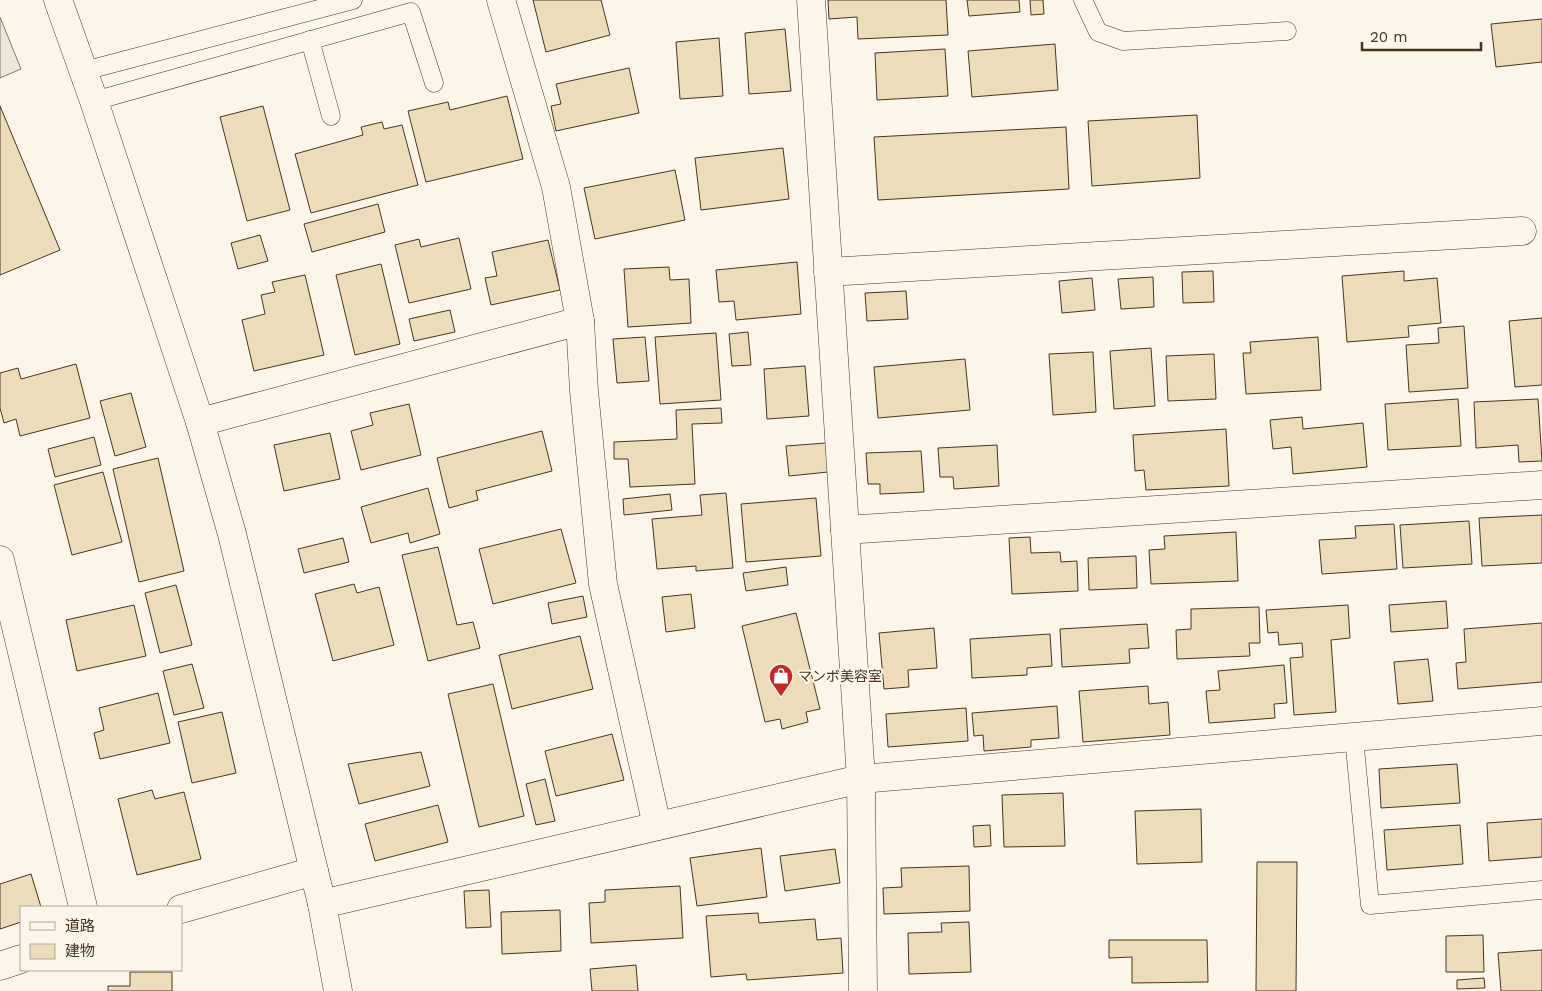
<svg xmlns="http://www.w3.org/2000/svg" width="1542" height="991" font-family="'Work Sans','Noto Sans JP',sans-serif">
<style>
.parking{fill:#ede7d9;stroke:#887966}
.building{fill:#ecdcbc;stroke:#4a3520}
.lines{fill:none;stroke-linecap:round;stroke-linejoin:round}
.lane-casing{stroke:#4a3520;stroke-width:19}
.street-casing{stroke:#4a3520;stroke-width:29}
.secondary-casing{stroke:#4a3520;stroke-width:29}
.lane{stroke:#fbf6e9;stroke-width:18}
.street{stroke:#fbf6e9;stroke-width:28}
.secondary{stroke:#fbf6e9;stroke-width:28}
.labels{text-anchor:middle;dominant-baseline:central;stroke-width:4;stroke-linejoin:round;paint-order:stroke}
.poi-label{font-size:14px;fill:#4a3520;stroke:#fbf6e9;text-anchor:start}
</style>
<rect width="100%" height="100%" fill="#fbf6e9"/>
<!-- parking -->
<polygon class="parking" points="0,17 21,69 0,78"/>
<!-- building -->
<g class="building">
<polygon points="533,0 601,0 610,35 546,52"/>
<polygon points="828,0 946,0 948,35 858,39 857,17 829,19"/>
<polygon points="967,0 1019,0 1020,12 969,16"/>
<polygon points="1030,0 1043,0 1044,14 1031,15"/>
<polygon points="1542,19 1542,62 1496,67 1491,24"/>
<polygon points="785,29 791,91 749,94 745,33"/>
<polygon points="719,38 723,96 680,99 676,42"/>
<polygon points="1055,44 1058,90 972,97 968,51"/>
<polygon points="945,49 948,96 877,100 875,53"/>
<polygon points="629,68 639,113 556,131 551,106 561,104 556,84"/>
<polygon points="507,96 523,159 426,182 408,111 448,102 450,110"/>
<polygon points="0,106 60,250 0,275"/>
<polygon points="263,106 290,210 247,221 220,117"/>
<polygon points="1197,115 1200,178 1092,186 1088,121"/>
<polygon points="382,122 384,129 402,125 418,185 311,213 295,154 363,135 361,127"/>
<polygon points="1066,127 1069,189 878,200 874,137"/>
<polygon points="783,148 789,199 701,210 695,158"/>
<polygon points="675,170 685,220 595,239 584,188"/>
<polygon points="378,204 385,232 312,252 304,224"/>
<polygon points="260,235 268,261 238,269 231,243"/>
<polygon points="459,238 471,289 409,303 395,245 419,239 421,247"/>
<polygon points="548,240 560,290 491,305 485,278 497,276 492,252"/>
<polygon points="797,262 801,314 736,320 734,301 719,302 716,270"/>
<polygon points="381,264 400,344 355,355 336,275"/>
<polygon points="669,267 670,280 689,279 691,323 628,327 624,269"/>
<polygon points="1213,271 1214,302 1183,303 1182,272"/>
<polygon points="1404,271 1404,281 1437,278 1441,323 1408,326 1409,337 1347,342 1342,276"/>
<polygon points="305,275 324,355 254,371 242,320 265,314 261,295 275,292 272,282"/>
<polygon points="1153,277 1154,307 1121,309 1118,279"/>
<polygon points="1092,278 1095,310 1062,313 1059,281"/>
<polygon points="906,291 908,319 867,321 865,293"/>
<polygon points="450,310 455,332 414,341 409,319"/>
<polygon points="1542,318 1542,385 1515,387 1509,321"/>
<polygon points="1464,326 1468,388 1409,392 1406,345 1439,343 1438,328"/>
<polygon points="748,332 751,365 732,366 729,334"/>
<polygon points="716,333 721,400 660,404 655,337"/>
<polygon points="645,337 649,381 617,383 613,339"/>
<polygon points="1318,337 1321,390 1246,394 1243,353 1251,353 1250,342"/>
<polygon points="1151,348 1155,406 1114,409 1110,351"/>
<polygon points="1093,352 1096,412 1053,415 1049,354"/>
<polygon points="1214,354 1216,399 1168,401 1166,356"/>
<polygon points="965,359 970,410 878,418 874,367"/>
<polygon points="76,364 90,418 20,436 16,419 4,423 0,408 0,373 18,368 21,379"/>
<polygon points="805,366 809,416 767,419 764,369"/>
<polygon points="131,393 146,447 115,456 100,401"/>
<polygon points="1458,399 1461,446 1388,450 1385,404"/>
<polygon points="1538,399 1542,461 1519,462 1518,445 1476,448 1474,402"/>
<polygon points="409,404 421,455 361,470 351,431 373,425 370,413"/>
<polygon points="721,408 722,423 692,424 695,484 630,487 628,459 614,459 614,442 677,439 676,410"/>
<polygon points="1302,417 1303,429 1363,423 1367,467 1293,474 1291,447 1273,449 1270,420"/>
<polygon points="1226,429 1229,486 1146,490 1144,470 1135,471 1133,435"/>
<polygon points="542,431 552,471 476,491 478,500 449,508 437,458"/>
<polygon points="330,433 340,479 284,491 274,445"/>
<polygon points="94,437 101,465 55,477 48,449"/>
<polygon points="826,443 828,472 789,476 786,446"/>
<polygon points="997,445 999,486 954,489 953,477 940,477 938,448"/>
<polygon points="921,451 924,492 880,494 880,484 868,484 866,453"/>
<polygon points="158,458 184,571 139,582 113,469"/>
<polygon points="103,472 122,542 72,555 54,485"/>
<polygon points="428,488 440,534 410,543 408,533 371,543 361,507"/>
<polygon points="726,493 733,568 696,571 696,566 657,569 652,519 702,515 700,495"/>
<polygon points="670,494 672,510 624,515 623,499"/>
<polygon points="816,498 821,556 746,562 741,504"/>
<polygon points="1542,515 1542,563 1482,566 1479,518"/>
<polygon points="1469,521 1472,564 1403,568 1400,525"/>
<polygon points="1394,524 1397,569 1322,574 1319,540 1356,538 1355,526"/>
<polygon points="561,529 576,583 493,604 479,549"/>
<polygon points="1236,532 1238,581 1151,584 1149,550 1165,549 1164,536"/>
<polygon points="1030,537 1031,553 1060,552 1061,562 1077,561 1078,591 1012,594 1009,538"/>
<polygon points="343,538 349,562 304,573 298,549"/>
<polygon points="438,547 457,625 473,622 480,648 428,661 402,555"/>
<polygon points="1136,556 1137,588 1089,590 1088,558"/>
<polygon points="786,567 788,585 746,591 743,573"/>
<polygon points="354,584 357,593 379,587 394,645 333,661 315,594"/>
<polygon points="176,585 192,645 160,653 145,593"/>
<polygon points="691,594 695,628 666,632 662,597"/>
<polygon points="583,596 587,617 552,624 548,603"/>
<polygon points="1446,601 1448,628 1391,632 1389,605"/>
<polygon points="134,605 146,656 77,671 66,620"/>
<polygon points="1348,605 1350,638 1331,640 1336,712 1294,715 1290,658 1303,657 1302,643 1279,645 1278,632 1268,633 1266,610"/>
<polygon points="1259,607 1260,643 1249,643 1250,656 1177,659 1176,630 1191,629 1191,609"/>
<polygon points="796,613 820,709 806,712 808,722 782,729 780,719 765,722 742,626"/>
<polygon points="1542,623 1542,682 1458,689 1456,663 1466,662 1464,629"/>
<polygon points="1147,624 1149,648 1129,649 1130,663 1062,667 1060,629"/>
<polygon points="934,628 937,668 908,670 909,687 884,689 879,633"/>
<polygon points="1050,634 1052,666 1027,668 1027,675 972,678 970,639"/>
<polygon points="580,636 593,689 512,709 499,655"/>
<polygon points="1428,659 1433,701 1398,704 1394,662"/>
<polygon points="192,664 204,708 174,715 163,671"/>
<polygon points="1284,665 1287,703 1274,704 1275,718 1209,723 1206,691 1220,690 1218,671"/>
<polygon points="493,684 524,816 479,827 448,694"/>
<polygon points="1148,686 1149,704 1168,702 1170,735 1083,742 1079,691"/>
<polygon points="158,693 170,743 100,759 94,733 104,730 99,708"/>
<polygon points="1057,706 1059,738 1031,740 1031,747 984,751 983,735 974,736 972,713"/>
<polygon points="966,708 968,741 888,747 886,714"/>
<polygon points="222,712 236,773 192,783 178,722"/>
<polygon points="612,734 624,780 556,796 545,751"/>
<polygon points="421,752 430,786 359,804 348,764"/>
<polygon points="1457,764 1460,803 1381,808 1379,769"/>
<polygon points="545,779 555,821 536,825 526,784"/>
<polygon points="152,790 155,799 184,792 201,859 137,875 118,799"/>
<polygon points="1063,793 1065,846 1004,847 1002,795"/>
<polygon points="438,805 448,842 375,861 365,824"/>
<polygon points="1201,809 1202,862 1137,864 1135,811"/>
<polygon points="1542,819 1542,857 1489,861 1487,823"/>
<polygon points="990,825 991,846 974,847 973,826"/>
<polygon points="1460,825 1463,864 1387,870 1384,830"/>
<polygon points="761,848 767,897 697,906 690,858"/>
<polygon points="835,849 840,883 785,891 780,856"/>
<polygon points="1257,862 1297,862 1296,991 1256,991"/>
<polygon points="969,866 970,911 884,914 883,888 902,887 901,868"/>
<polygon points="31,874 41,907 21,907 21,922 0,929 0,884"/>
<polygon points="680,886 683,938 591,943 589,903 605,902 605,890"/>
<polygon points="489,890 491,927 466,928 464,891"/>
<polygon points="560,910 561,951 502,954 501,912"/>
<polygon points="758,913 759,923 815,919 817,940 841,938 843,973 747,980 746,974 711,977 706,916"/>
<polygon points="969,922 971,972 909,974 908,933 942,932 941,923"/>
<polygon points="1483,935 1484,972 1446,972 1446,936"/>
<polygon points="1109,940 1207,940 1208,982 1132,983 1132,957 1109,958"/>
<polygon points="1542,950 1542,991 1501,991 1498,953"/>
<polygon points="636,965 638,991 592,991 590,969"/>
<polygon points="130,972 172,972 172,991 108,991 108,986 130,986"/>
<polygon points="1484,978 1485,988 1457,989 1457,980"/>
</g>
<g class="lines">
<defs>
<g id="lane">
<polyline points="1083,0 1098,32 1123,41 1287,31"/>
<polyline points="310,40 331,116"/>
<polyline points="84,71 353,0"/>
<polyline points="94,101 411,12 434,83"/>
<polyline points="1354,737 1370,905 1542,890"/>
</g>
<g id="street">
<polyline points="501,0 556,187 580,321 584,391 603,584 657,826"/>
<polyline points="811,0 861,779 863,991"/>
<polyline points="828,272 1522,231"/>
<polyline points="200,422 580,321"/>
<polyline points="845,530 1542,485"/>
<polyline points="0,560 83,907"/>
<polyline points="322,904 861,779 1542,721"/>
<polyline points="181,909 314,871"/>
<polyline points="0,966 21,959"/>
</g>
<polyline id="secondary" points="58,0 94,101 200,422 232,534 322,904 338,991"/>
</defs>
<!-- lane casing -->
<use href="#lane" class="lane-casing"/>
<!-- street casing -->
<use href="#street" class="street-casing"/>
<!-- secondary casing -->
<use href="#secondary" class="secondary-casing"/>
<!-- lane -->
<use href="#lane" class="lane"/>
<!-- street -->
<use href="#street" class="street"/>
<!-- secondary -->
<use href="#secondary" class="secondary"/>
</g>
<!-- icons -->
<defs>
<symbol id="shop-pin" viewBox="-11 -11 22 30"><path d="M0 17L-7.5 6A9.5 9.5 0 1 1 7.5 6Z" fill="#c62828" stroke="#fbf6e9"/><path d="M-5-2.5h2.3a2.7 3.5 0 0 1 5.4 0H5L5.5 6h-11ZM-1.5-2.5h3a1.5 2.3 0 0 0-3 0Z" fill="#fff"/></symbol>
</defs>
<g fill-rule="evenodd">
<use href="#shop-pin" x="767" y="662" width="28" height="38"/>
</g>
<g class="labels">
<!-- poi labels -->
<g class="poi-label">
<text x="798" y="676">マンボ美容室</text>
</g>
</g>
<!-- legend -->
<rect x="20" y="906" width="162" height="65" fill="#fbf6e9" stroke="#b4a999"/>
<rect x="30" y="922" width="25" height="8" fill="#fbf6e9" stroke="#b4a999"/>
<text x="65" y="931" font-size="15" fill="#4a3520">道路</text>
<rect x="30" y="944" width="25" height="15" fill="#ecdcbc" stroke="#b4a999"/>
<text x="65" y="956" font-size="15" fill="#4a3520">建物</text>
<!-- scale -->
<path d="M1362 42v8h119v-8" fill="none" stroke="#4a3520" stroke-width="2.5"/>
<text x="1370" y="42" font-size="15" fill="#4a3520" stroke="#fbf6e9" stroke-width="4" paint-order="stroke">20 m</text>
</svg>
